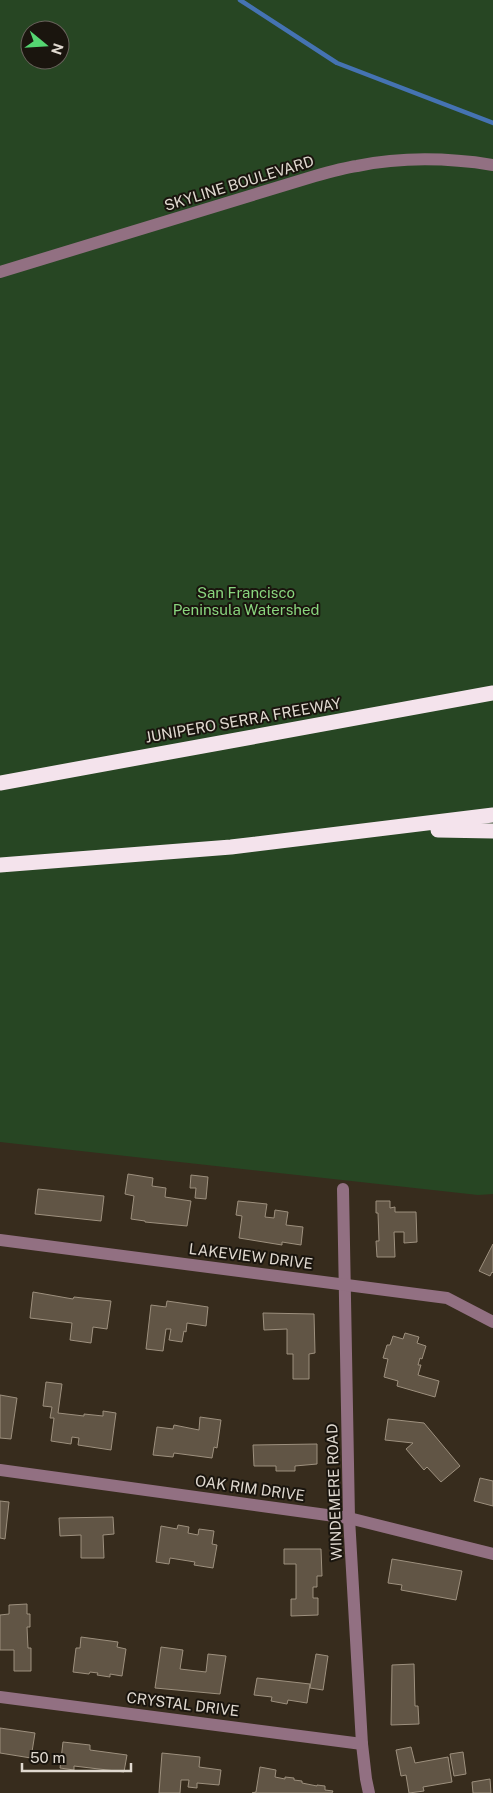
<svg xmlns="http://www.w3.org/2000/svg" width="493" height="1793" font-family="'Public Sans',sans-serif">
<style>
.green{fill:#274623;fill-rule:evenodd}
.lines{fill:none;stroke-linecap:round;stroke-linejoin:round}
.stream{stroke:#4573b2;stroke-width:4.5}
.building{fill:#615545;stroke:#9d907e}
.minor{stroke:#927082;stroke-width:12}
.highway{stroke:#f4e3ec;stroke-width:15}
.labels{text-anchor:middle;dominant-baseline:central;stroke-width:4;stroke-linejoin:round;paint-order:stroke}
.street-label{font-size:15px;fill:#e0d9d0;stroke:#1a150e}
.park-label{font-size:15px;fill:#89d57e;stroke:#1a150e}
</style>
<rect width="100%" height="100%" fill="#372c1d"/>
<!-- green -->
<path class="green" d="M0,0H493V1194L478,1195L0,1142ZM30,30H60V60H30Z"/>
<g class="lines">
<!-- stream -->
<polyline class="stream" points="240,0 337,63 493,123"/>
</g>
<!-- building -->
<g class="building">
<polygon points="128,1174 153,1178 152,1186 166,1188 165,1197 191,1201 187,1226 145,1222 145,1221 131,1219 134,1196 125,1194"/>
<polygon points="191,1175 208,1177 206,1199 195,1198 196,1188 190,1188"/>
<polygon points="38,1189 104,1196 101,1221 35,1214"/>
<polygon points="238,1201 267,1204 265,1217 274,1218 275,1210 288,1212 286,1225 303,1227 301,1245 282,1242 282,1245 239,1238 242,1216 236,1215"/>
<polygon points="376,1201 390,1201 390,1208 395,1207 395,1212 416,1212 417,1242 404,1243 404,1232 394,1232 395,1257 377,1257 376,1241 379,1241 378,1213 376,1213"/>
<polygon points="493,1244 493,1273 492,1272 490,1276 479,1271"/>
<polygon points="33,1292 73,1299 74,1297 83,1298 111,1301 107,1329 93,1327 91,1343 70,1340 72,1323 30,1318"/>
<polygon points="167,1301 208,1307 206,1326 187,1323 186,1332 184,1331 182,1342 169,1340 171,1329 166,1329 163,1351 146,1349 151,1305 166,1307"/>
<polygon points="263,1313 314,1314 315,1353 309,1354 309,1379 293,1379 293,1354 287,1354 287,1329 264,1330"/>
<polygon points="405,1333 419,1337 417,1343 426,1346 422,1359 420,1358 418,1365 421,1365 418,1375 439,1381 435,1397 397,1386 398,1381 384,1377 388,1359 383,1358 387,1345 390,1345 393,1336 403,1339"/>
<polygon points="46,1382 62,1384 58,1413 84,1416 84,1414 103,1416 103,1411 116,1413 111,1450 78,1445 79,1438 72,1437 71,1444 51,1441 54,1418 50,1418 52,1407 43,1406"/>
<polygon points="0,1395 17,1398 11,1439 0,1438"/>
<polygon points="200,1417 221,1420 217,1448 214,1447 212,1458 174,1453 173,1457 153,1455 157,1427 173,1429 174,1425 199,1430"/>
<polygon points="388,1419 424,1423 460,1466 441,1482 427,1467 424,1470 406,1449 413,1443 385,1440"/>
<polygon points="317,1444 317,1464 295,1466 295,1471 276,1471 276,1466 254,1466 253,1445"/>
<polygon points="480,1478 493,1481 493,1506 474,1501"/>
<polygon points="0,1501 9,1502 5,1539 0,1538"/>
<polygon points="113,1517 114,1534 103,1535 104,1558 81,1558 81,1535 60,1536 59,1518"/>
<polygon points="178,1525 189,1527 188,1533 198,1535 199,1529 214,1531 212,1544 217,1545 213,1568 194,1565 195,1562 170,1558 169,1564 156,1562 161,1526 177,1529"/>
<polygon points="284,1549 321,1549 322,1576 317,1576 317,1587 313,1587 313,1598 318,1598 318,1615 291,1616 291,1599 296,1599 296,1564 284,1564"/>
<polygon points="392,1559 462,1571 456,1600 401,1590 402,1585 388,1583"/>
<polygon points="27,1604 27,1614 30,1614 30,1627 27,1627 28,1648 31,1648 31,1671 14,1671 14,1650 0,1650 0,1615 9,1614 9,1605"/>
<polygon points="81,1637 118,1642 117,1647 126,1649 122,1676 110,1674 110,1677 97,1675 98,1673 90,1672 89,1674 73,1672 76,1648 80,1648"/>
<polygon points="161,1647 183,1650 180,1669 206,1672 208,1654 226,1656 220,1694 155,1688"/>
<polygon points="316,1654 328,1656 323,1690 310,1688"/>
<polygon points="414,1664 415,1706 418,1706 419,1724 391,1725 392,1665"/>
<polygon points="257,1678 310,1684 307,1703 288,1700 287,1704 271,1701 272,1697 254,1695"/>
<polygon points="0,1728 35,1733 31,1758 0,1753"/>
<polygon points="63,1742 90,1745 90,1750 127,1755 124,1772 74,1766 74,1770 60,1768"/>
<polygon points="411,1747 415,1763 448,1757 452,1782 423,1787 424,1791 409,1793 406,1775 401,1776 396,1750"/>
<polygon points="463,1752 466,1774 454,1776 450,1754"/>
<polygon points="162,1753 200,1757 199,1767 221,1770 219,1785 197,1783 197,1788 188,1787 189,1780 181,1780 180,1793 159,1793"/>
<polygon points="260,1767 276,1770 275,1777 285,1779 285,1777 294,1778 294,1780 302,1781 302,1783 317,1786 317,1785 325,1786 325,1790 333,1791 332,1793 252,1793 256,1792"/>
<polygon points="490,1779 491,1793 473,1793 472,1782"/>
</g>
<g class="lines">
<!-- minor -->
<g class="minor">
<path d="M0,272L315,176C329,172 343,168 357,166C401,157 449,158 493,165"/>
<polyline points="343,1189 349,1518 362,1744 366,1779 369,1793"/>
<polyline points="0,1240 447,1298 493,1322"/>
<polyline points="0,1470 349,1518 493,1554"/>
<polyline points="0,1697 362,1744"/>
</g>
<!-- highway -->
<g class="highway">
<polyline points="0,783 493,693"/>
<polyline points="438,830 493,831"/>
<polyline points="0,865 231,847 493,815"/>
</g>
</g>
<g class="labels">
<!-- street labels -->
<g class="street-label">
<text transform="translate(239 183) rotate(-17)">SKYLINE BOULEVARD</text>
<text transform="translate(243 720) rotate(-10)">JUNIPERO SERRA FREEWAY</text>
<text transform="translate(251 1256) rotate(7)">LAKEVIEW DRIVE</text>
<text transform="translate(250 1488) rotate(8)">OAK RIM DRIVE</text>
<text transform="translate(334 1492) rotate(-92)">WINDEMERE ROAD</text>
<text transform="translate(183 1704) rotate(7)">CRYSTAL DRIVE</text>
</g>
<!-- park labels -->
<g class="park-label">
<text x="246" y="592">San Francisco<tspan x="246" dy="17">Peninsula Watershed</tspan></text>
</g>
</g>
<!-- north arrow -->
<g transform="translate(45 45) rotate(108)"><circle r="24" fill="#1a150e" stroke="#69635c"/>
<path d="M0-4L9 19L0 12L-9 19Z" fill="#55d672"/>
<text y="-8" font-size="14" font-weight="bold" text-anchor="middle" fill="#e0d9d0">N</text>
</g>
<!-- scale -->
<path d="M22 1763v8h109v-8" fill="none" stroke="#e0d9d0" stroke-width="2.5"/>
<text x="30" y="1763" font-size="15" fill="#e0d9d0" stroke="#1a150e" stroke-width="4" paint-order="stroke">50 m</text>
</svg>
